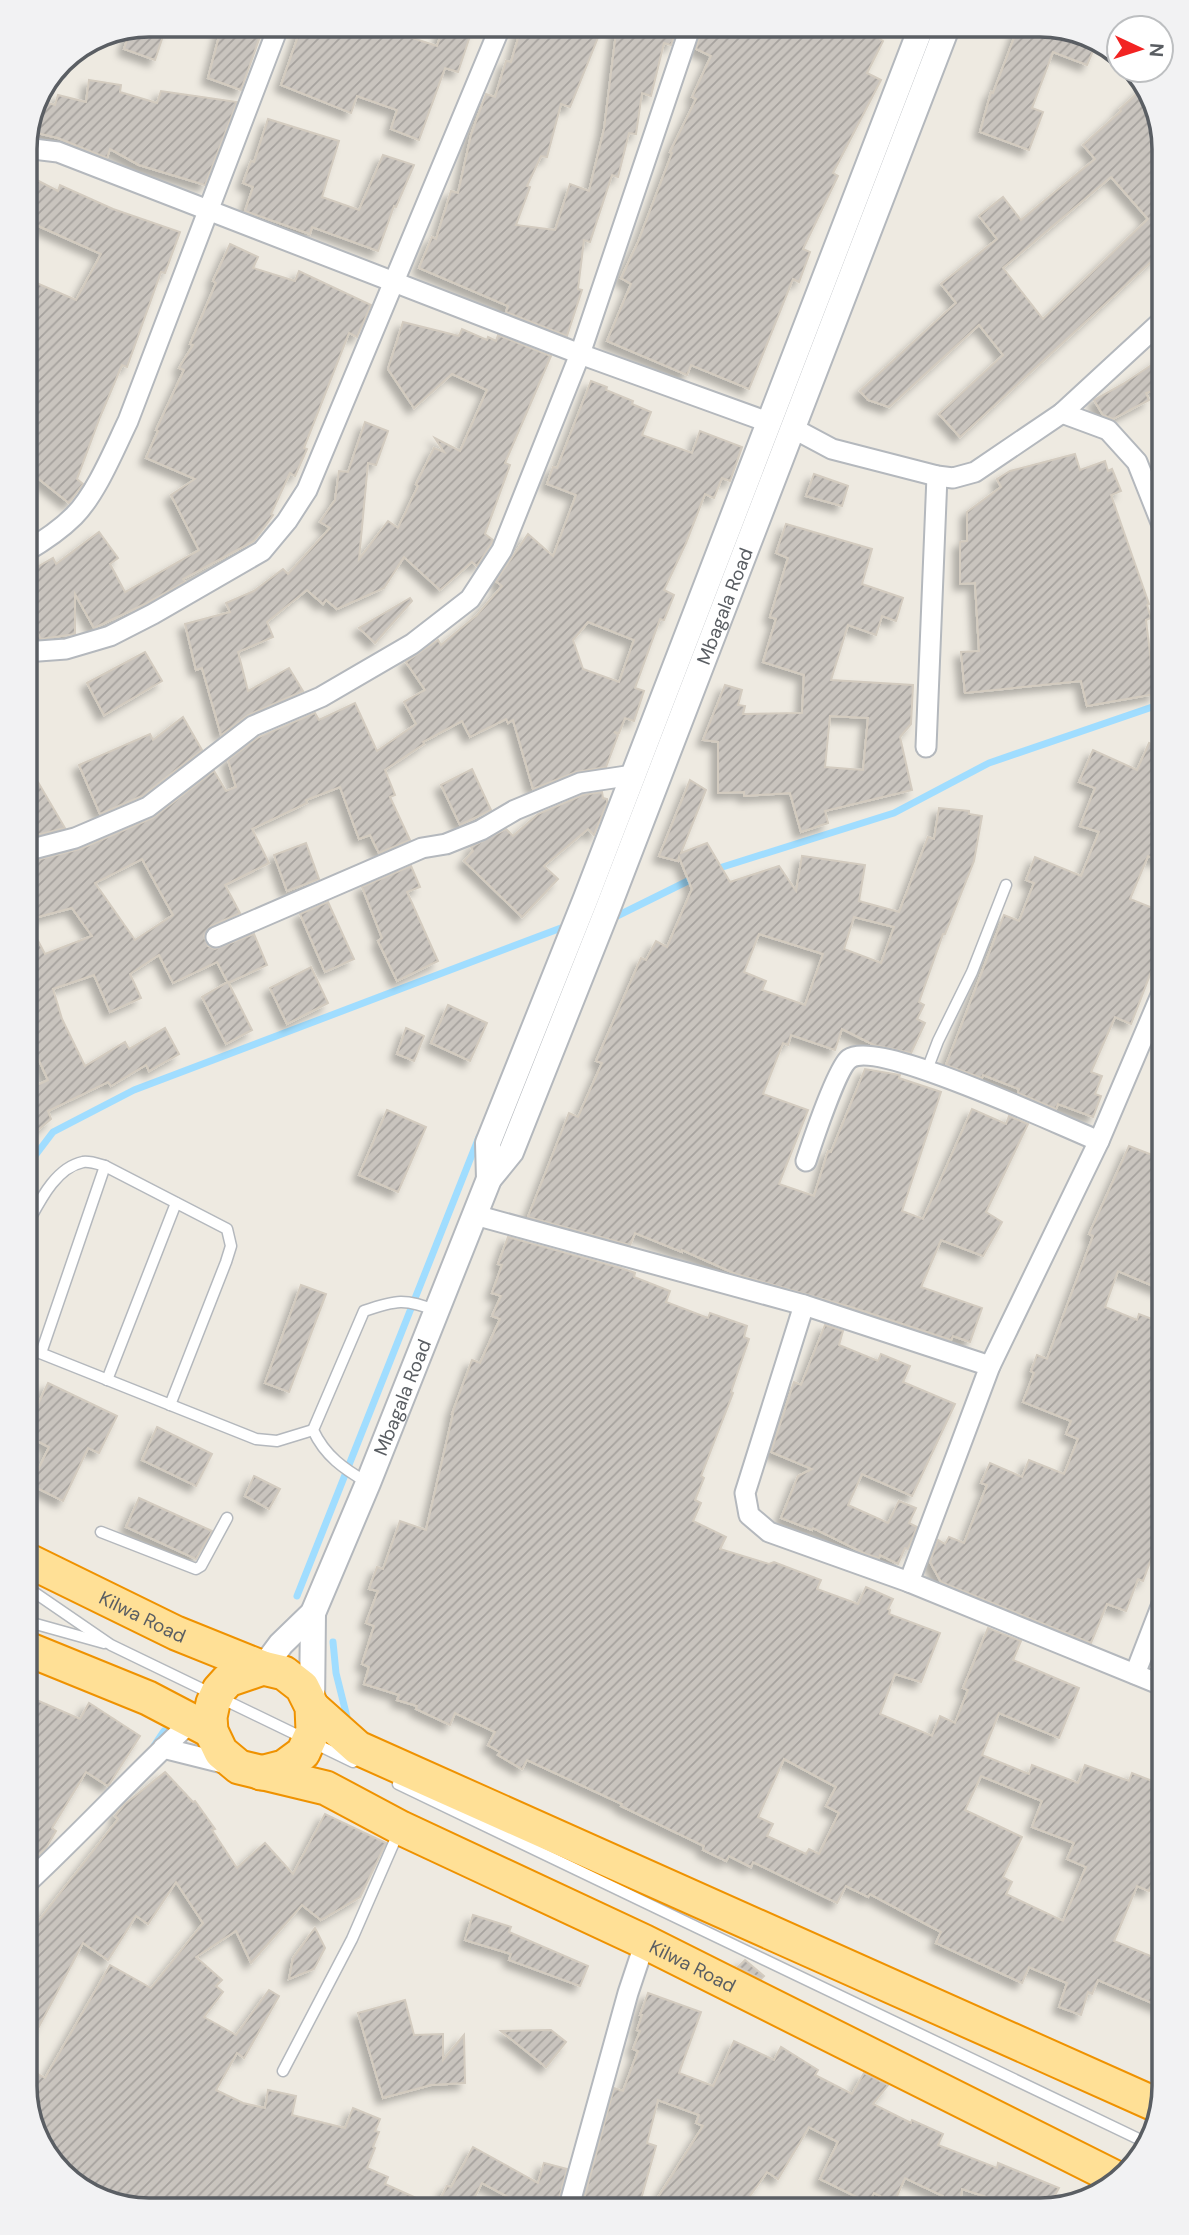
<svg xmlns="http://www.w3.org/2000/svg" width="1189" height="2235" font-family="'DM Sans',sans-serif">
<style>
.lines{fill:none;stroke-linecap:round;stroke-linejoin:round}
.stream{stroke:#a0ddff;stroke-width:7}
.building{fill:url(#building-hatch);stroke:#d3cbbf;stroke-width:2;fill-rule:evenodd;filter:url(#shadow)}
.service-casing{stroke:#b4b8bd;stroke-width:13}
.minor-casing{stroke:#b4b8bd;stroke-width:23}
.tertiary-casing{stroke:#b4b8bd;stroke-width:28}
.trunk-casing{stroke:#ef9200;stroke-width:37}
.service{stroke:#fff;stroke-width:10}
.minor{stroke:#fff;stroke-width:19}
.tertiary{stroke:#fff;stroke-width:24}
.trunk{stroke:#ffe096;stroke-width:33}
.labels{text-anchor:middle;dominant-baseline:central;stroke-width:6;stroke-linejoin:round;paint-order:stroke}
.street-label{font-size:19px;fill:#5a5e63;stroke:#fff}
.rim{fill:none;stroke:#5a5e63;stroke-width:3.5}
</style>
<defs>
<pattern id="building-hatch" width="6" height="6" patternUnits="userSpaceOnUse" patternTransform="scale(1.75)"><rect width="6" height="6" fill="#c9c4be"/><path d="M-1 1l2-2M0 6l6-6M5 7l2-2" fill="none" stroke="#a6a29e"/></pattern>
<filter id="shadow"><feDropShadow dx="-6" dy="6" stdDeviation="3.5" flood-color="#0004"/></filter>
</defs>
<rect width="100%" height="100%" fill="#eeeae1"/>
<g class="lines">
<!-- stream -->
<g class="stream">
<polyline points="713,870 894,813 989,763 1164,703"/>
<polyline points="615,917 696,877"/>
<polyline points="25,1169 53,1132 134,1090 561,928"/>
<polyline points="297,1596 479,1137"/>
<polyline points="333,1642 336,1673 349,1725"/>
<polyline points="154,1746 164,1731"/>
</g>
</g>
<!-- building -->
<g class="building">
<polygon points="148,24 167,24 155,60 124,49 131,28"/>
<polygon points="222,25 264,25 241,90 208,78"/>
<polygon points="302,25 383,25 382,28 437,46 444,25 457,25 472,30 458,72 445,68 419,140 391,129 397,110 357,96 351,113 281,85"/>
<polygon points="522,25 603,25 570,107 561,104 547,157 541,156 527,186 530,187 516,225 555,230 570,184 589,191 604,129 617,25 678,25 671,45 664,43 651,96 642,93 636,134 629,133 618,177 612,175 590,242 584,240 578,289 582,290 567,336 506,312 508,306 419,268 432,237 436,239 451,191 458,193 471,135 486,94 495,97 506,61 511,62"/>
<polygon points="703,25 887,25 880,39 883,41 867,73 881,80 833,173 838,176 803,249 810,252 799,282 793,279 749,389 691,365 687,375 607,341 631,284 621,278 638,242 672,153 670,152 696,99 692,97 711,56 696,49"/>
<polygon points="1019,25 1046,25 1096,44 1087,65 1053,52 1032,108 1043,112 1029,150 980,132 991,92 993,93"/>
<polygon points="89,80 121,85 120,92 157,103 161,91 237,102 205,185 139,165 110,149 107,158 58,138 37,133 44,102 55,105 58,95 86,102"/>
<path d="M1144,87L1155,101L1165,148V249L960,437L939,414L1003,355L979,325L889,407L868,400L860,391L956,303L941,284L997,239L979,216L1003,197L1021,220L1095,159L1083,145L1121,111L1120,109ZM1111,177L1148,219L1043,319L1003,268Z"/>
<polygon points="268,119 339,141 322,197 359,210 383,155 414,165 396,207 394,206 378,251 312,227 310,234 245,211 253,187 243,183 251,161 254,162"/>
<polygon points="25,174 58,191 60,185 113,209 180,232 165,273 161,272 127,367 122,365 100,417 77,479 83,484 69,503 25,468 25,278 76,300 101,254 25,220"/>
<polygon points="230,244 258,257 253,268 295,281 299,271 371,305 357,337 349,333 304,448 307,449 295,476 290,473 271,514 273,515 254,541 183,579 185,582 147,603 94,628 75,594 75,634 41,639 31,621 25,625 25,574 53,558 56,564 99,532 118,558 110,564 125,592 199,550 171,495 195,479 146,458 158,431 156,430 184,370 179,368 193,345 190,344 216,283 213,281"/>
<polygon points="403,322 459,336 462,329 487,340 488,337 496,341 498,335 551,356 505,463 510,465 485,534 493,540 491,544 477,566 472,562 440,590 404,557 384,588 337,609 326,600 323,604 307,590 267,622 273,637 238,652 248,691 289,668 303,691 248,715 221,735 202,668 196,670 185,624 230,612 226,603 254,591 283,569 288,574 330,528 320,522 335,500 339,471 348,472 365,422 388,431 376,465 368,463 359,559 388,521 398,528 418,486 416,484 434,448 444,452 435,438 460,451 487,390 452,374 414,408 388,369"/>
<polygon points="1165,356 1165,387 1146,393 1149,400 1113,419 1103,415 1094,400 1123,384"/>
<path d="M591,381L607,387L606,390L633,401L632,404L651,412L642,435L692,453L700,431L742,447L730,481L722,478L714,498L705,494L686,543L664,590L674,595L664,620L660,619L635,688L644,691L634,721L625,718L619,733L614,732L618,735L606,767L576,772L533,789L513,720L508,723L506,719L470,737L462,721L423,742L424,744L385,770L395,795L390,797L410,840L379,853L370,835L359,839L340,787L306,800L307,803L252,829L269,863L225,885L240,913L211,926L204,936L208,946L215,949L254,934L267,965L228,983L217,962L173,983L159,955L130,974L141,998L110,1012L94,975L53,989L62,1019L85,1066L125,1042L129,1049L165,1028L179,1054L149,1071L146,1065L111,1086L108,1082L48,1111L51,1119L25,1141V1091L48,1080L25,1030V863L80,849L153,818L214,771L226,791L236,787L228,760L259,737L315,713L319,720L355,703L377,751L416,724L404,702L425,690L406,662L438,640L441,645L477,615L502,586L496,581L528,534L553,556L576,495L547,484L553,467L557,468ZM588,622L634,640L619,682L583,669L573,640ZM142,859L173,915L135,940L95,883ZM72,908L92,936L45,954L27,920Z"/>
<polygon points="1075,454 1080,470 1105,461 1108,471 1112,469 1121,491 1111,495 1149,604 1147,605 1151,618 1146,620 1155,694 1087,706 1081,681 965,693 961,652 979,651 975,583 960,584 960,542 967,541 967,512 1001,487 997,479 1010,471"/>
<polygon points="814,474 848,486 842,506 806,496"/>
<path d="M786,524L872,549L862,584L903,598L896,621L882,616L876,635L848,625L831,680L913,685L911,724L900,737L912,790L825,811L828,823L801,832L790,793L744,796V792L718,793V742L703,740L725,685L742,690L738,705L745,706L743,714L802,713L804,675L763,662L776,619L770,617L788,558L776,553ZM830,716L868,718L863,770L825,767Z"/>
<polygon points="410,598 412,601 375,643 359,628"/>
<polygon points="145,652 162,681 104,715 87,683"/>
<polygon points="183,717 202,750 142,796 100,814 79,765 150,734 153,740"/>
<polygon points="1149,743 1165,750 1165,808 1157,826 1165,830 1165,863 1148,856 1130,899 1165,913 1165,936 1131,1024 1115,1017 1091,1072 1102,1076 1095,1094 1101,1096 1093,1117 1058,1104 1056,1109 1018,1093 1019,1089 983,1075 982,1078 946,1065 1004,915 1019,921 1034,883 1026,880 1035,857 1081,876 1099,832 1080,826 1095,788 1079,782 1093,750 1137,770"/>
<polygon points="25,760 65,828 25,838"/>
<polygon points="472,769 491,810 460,825 441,785"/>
<path d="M690,780L706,790L681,853L707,843L730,882L779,866L796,891L802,856L865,865L859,901L899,912L928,837L934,839L939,808L969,811V814L982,816L974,861L945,934H943L919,1002L924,1005L917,1019L925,1023L911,1053L874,1045L842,1029L835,1050L791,1035L788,1045L783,1043L763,1094L808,1110L779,1184L814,1196L828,1151L831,1152L865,1069L900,1075L899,1078L941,1092L902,1211L923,1219L972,1109L1006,1124L1009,1116L1028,1124L986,1212L1002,1222L983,1256L941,1240L921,1287L982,1308L970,1342L953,1336L951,1340L851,1307L736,1274L682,1250V1252L635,1233L630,1245L528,1217L569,1113L578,1117L602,1063L596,1061L641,958L646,960L656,941L667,947L692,889L679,857L678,861L659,856ZM854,917L894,927L881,963L844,949ZM759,934L823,954L805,1005L762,990L766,981L744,972Z"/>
<polygon points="602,792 603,798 607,799 607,803 594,835 588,829 544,866 558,879 522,917 464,861 473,851 471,847 506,829 513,836 538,814 583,795"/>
<polygon points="306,843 319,879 287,891 274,855"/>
<polygon points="411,866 420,887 407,892 438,961 397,981 378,941 382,938 362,887"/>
<polygon points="328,902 354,959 325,972 300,914"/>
<polygon points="311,967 328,1003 287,1024 270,988"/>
<polygon points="228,982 252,1030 226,1044 202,997"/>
<polygon points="448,1005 487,1023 470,1061 431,1043"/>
<polygon points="406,1028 424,1036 414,1061 397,1054"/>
<polygon points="387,1110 426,1127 398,1192 359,1175"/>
<polygon points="1129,1146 1165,1160 1165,1291 1118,1271 1105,1307 1137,1320 1139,1314 1165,1324 1165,1334 1158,1350 1165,1353 1165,1521 1143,1581 1138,1579 1126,1611 1107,1604 1091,1643 941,1582 930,1562 938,1540 945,1544 949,1537 964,1543 987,1485 981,1483 990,1463 1022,1477 1029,1460 1064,1474 1078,1439 1066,1434 1071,1421 1023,1402 1034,1373 1031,1371 1037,1355 1047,1359 1093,1236 1089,1234"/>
<path d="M508,1237L621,1268L635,1273L634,1277L670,1291L666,1302L708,1318L710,1313L747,1326L744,1337L749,1339L731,1392L733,1393L701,1476L704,1478L695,1500L701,1503L693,1521L726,1537L720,1549L769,1564L774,1562L821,1580L817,1589L858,1604L866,1587L893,1599L888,1609L890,1610L889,1614L940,1633L921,1682L895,1674L880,1714L932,1736L940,1716L955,1723L968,1690L963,1688L988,1628L1021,1641L1013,1660L1079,1688L1059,1738L999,1713L982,1755L1029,1774L1032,1765L1078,1783L1085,1765L1129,1781L1132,1773L1165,1786V1879L1155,1876L1149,1891L1137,1886L1114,1941L1165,1962L1164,2008L1098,1980L1092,1994L1088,1992L1081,2015L1059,2007L1067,1983L1029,1967L1022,1983L994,1970L936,1943L941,1932L870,1894L868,1897L846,1886L837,1903L753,1862L751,1867L729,1856L726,1861L703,1850L704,1846L621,1806L622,1804L527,1760L522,1769L498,1755L500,1752L488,1745L495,1732L455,1713L450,1725L416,1709L417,1706L397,1700L399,1695L364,1684L369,1667L362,1664L374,1626L366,1623L378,1591L369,1589L377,1567L383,1569L400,1521L426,1530L453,1414H452L472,1360L480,1363L500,1319L492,1316L501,1296L492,1293L502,1265L498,1264ZM784,1759L836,1787L826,1806L839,1813L819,1854L809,1849L806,1854L767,1836L773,1824L758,1817ZM981,1776L1042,1801L1032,1827L1074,1843L1067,1859L1086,1867L1063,1921L1006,1894L1012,1882L1003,1877L1022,1837L965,1810Z"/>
<polygon points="301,1285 326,1294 289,1392 265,1383"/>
<polygon points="825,1325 843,1331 839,1345 878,1361 881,1354 910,1366 903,1382 955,1404 912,1496 862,1474 848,1505 888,1523 899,1501 916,1508 909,1523 917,1527 908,1549 905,1548 898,1564 880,1555 879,1558 866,1554 813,1528 812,1530 781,1518 798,1476 812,1469 771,1452 794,1382 801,1385"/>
<polygon points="48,1383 117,1416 99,1453 88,1448 63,1501 31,1485 49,1447 25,1435 25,1432"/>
<polygon points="157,1427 212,1454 196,1486 142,1460"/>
<polygon points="254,1476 280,1489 269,1509 245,1496"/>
<polygon points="139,1498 212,1531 196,1559 126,1527"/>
<polygon points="25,1695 80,1719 89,1703 140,1736 108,1786 86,1772 52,1828 56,1831 46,1848 25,1869"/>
<polygon points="165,1772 193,1802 195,1801 215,1829 212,1830 237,1868 265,1843 293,1874 325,1814 386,1843 360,1897 321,1920 302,1905 251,1963 236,1931 196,1957 222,1980 216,1986 223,1992 204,2017 236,2035 269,1990 279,1996 244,2058 237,2053 216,2090 243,2103 265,2108 268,2090 296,2096 292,2115 345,2128 353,2108 380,2119 375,2131 379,2132 373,2147 375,2148 367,2168 388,2177 385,2184 436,2207 447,2186 451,2187 473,2147 538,2183 544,2163 567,2169 556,2210 512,2199 482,2183 468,2210 376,2210 353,2200 348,2210 141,2210 76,2186 33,2132 24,2087 24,2066 45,2078 110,1965 151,1988 203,1923 176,1882 148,1924 136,1916 108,1960 83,1943 24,2055 25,1930 33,1916 39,1920 118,1819 115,1816 125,1804"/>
<polygon points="473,1915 511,1927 509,1932 588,1966 580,1986 509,1960 511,1954 465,1940"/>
<polygon points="315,1928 325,1948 314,1969 289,1979 293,1958"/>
<polygon points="745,1960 764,1976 761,1979 738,1967"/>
<polygon points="648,1993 701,2012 679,2073 713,2086 734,2041 774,2060 781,2047 818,2070 815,2075 852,2094 864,2073 888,2085 873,2104 911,2123 912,2120 943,2134 938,2145 997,2168 998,2163 1059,2188 1047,2209 1041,2210 1027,2210 962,2189 959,2210 941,2210 943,2196 905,2178 894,2203 874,2193 869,2203 820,2179 838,2142 809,2127 778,2179 767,2172 740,2210 650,2210 703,2126 696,2123 699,2115 658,2100 647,2143 656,2146 638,2210 581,2210 614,2088 623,2091 638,2051 633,2049 640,2031 637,2030 642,2015 640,2015"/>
<polygon points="405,2000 414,2035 443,2034 443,2060 464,2035 465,2083 431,2085 383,2098 358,2013"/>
<polygon points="551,2030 566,2042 546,2067 501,2031"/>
</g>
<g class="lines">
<defs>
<g id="service">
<polyline points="927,1070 938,1041 972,972 1006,885"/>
<path d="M25,1228C38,1205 54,1168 83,1162C90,1161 98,1164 105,1166L227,1229L231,1246L226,1262L170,1405"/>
<polyline points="25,1347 256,1439 277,1441 313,1430"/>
<polyline points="41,1353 105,1166"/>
<polyline points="107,1380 176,1203"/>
<path d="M368,1483C344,1469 325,1456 313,1430L364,1311C396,1300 405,1298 437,1311"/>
<polyline points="101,1532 196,1569 201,1566 227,1518"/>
<polyline points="25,1586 111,1645 353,1762"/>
<polyline points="25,1621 104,1643"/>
<polyline points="398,1784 1147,2143"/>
<polyline points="283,2071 352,1939 399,1831"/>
</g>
<g id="minor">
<polyline points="57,70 64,59"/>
<polyline points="25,148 58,152 580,354 768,422"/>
<polyline points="1062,413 1108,430 1137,462 1164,530"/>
<polyline points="790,431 802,433 832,449 937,476 953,478 975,472 1062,413 1164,319"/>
<path d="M25,552C42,542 59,531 74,516C96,494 114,450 128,421L279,25"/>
<polyline points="25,652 66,649 110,636 153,614 262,551 287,521 307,490 501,25"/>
<polyline points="926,747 937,476"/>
<polyline points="25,851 75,838 148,807 253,726 321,697 412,644 470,599 502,550 580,354 691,25"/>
<polyline points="216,937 422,848 446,844 481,830 515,810 580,783 633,775"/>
<path d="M806,1161C812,1143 837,1068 849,1059C877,1038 1061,1126 1099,1141"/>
<polyline points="475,1215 804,1305 990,1366"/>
<polyline points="804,1305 745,1493 749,1515 769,1532 909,1582 1164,1686"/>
<polyline points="909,1582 990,1366 1099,1141 1164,988"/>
<polyline points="1135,1674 1164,1599"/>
<polyline points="163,1748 231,1765"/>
<path d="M25,1885C82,1832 135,1774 192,1721"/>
<polyline points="568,2210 628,1993 645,1942"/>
</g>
<g id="tertiary">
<polyline points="489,1179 488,1143 586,898 922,25"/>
<path id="s1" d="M263,1668L281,1644L313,1613L368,1483L489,1179L511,1152L608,908L948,25"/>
<polyline points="312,1706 313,1613"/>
</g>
<g id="trunk">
<path id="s2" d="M25,1559L176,1633L263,1668L284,1673L302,1687L312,1707L313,1731L303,1753L284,1767L261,1773"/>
<polyline points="25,1648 148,1698 211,1731"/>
<path id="s3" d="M263,1668L228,1680L219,1690L213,1703L210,1717L211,1731L221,1752L239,1767L326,1788L401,1828L645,1942L1116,2178"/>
<polyline points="312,1707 358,1748 1159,2106"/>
</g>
</defs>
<!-- service casing -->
<use href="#service" class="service-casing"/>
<!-- minor casing -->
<use href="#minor" class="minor-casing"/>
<!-- tertiary casing -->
<use href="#tertiary" class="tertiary-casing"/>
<!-- trunk casing -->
<use href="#trunk" class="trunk-casing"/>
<!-- service -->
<use href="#service" class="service"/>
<!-- minor -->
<use href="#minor" class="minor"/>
<!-- tertiary -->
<use href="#tertiary" class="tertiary"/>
<!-- trunk -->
<use href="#trunk" class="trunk"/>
</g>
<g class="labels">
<!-- street labels -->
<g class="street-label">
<text stroke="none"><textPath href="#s1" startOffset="1164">Mbagala Road</textPath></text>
<text stroke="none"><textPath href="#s1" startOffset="308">Mbagala Road</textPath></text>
<text stroke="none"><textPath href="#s2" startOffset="131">Kilwa Road</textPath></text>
<text stroke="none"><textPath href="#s3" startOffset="637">Kilwa Road</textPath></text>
</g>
</g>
<!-- crop -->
<path d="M0 0H1189V2235H0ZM149 37H1040A112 112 0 0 1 1152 149V2086A112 112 0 0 1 1040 2198H149A112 112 0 0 1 37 2086V149A112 112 0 0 1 149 37Z" fill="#f2f2f3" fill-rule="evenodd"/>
<path class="rim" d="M149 37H1040A112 112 0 0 1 1152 149V2086A112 112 0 0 1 1040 2198H149A112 112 0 0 1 37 2086V149A112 112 0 0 1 149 37Z"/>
<!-- north arrow -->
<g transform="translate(1140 49) rotate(94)"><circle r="33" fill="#ffffff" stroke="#bdbfc1" stroke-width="2"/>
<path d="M0-5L12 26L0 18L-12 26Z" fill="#f22322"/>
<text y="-10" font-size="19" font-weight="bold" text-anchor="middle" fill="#5a5e63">N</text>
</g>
</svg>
